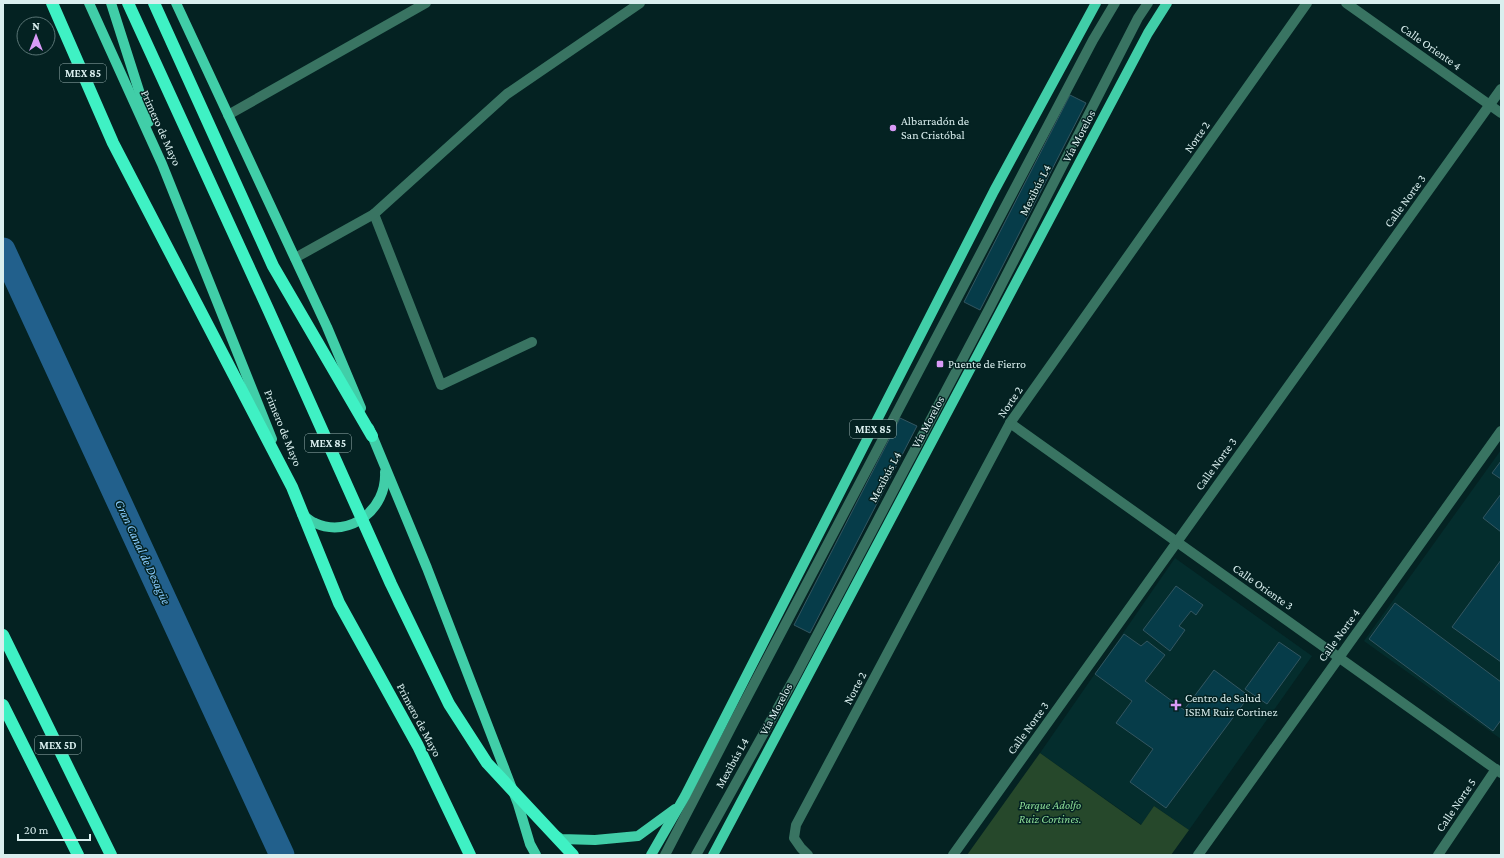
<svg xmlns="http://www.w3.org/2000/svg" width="1504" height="858" font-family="'Crimson Pro',serif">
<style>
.built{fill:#042d2d}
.green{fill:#26482b}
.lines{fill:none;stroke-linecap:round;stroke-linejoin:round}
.canal{stroke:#22608c;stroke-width:25}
.building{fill:#063c49;stroke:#335661}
.minor{stroke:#397462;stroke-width:10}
.major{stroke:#41cea8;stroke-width:10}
.highway{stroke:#3ff1c4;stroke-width:12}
.highway-bridge{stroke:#3ff1c4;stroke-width:12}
.poi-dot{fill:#d99af7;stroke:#042222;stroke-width:1.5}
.labels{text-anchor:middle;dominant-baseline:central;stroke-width:3;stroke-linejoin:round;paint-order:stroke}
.shield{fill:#042222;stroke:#99b1b1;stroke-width:1}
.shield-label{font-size:11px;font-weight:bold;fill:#d9eeee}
.street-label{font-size:12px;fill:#d9eeee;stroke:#042222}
.poi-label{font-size:12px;fill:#d9eeee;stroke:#042222;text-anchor:start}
.park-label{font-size:12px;font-style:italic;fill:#8cdb96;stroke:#042222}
.water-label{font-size:13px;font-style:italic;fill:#86c9fc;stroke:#042222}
</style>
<rect width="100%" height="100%" fill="#042222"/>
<!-- built -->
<g class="built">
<polygon points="1501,450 1501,739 1364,641"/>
<polygon points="1175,558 1312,656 1189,830 1154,806 1142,825 1040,753"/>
</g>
<!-- green -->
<polygon class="green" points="1040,753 1141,825 1154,806 1189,830 1171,855 967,855"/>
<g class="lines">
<!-- canal -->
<polyline class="canal" points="3,250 282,855"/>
</g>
<!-- building -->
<g class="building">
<polygon points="1070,95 1086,103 980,310 964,302"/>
<polygon points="900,418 917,426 810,633 794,625"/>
<polygon points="1501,461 1501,479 1492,473"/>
<polygon points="1501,494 1501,532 1483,518"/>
<polygon points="1501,560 1501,662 1452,627"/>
<polygon points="1176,586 1203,605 1196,615 1191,611 1179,626 1185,630 1170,651 1143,630"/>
<polygon points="1395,603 1501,682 1501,720 1493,731 1369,639"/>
<polygon points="1124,634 1141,646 1147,641 1165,655 1145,681 1184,710 1214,670 1249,696 1166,808 1130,782 1153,749 1116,723 1132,701 1095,674"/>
<polygon points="1279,642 1301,657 1267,704 1245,689"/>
</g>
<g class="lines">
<!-- minor -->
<g class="minor">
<polyline points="1346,3 1501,113"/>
<polyline points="228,115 426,3"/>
<polyline points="374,214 441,385 532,342"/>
<polyline points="295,258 374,214 507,94 640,3"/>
<polyline points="1010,423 1501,773"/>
<polyline points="665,855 735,720 1093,40 1115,3"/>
<polyline points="696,855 795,677 989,309 1138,18 1148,3"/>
<polyline points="808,855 801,848 794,838 796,825 1010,423 1307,3"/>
<polyline points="953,855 1501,89"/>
<polyline points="1198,855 1501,431"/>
<polyline points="1438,855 1496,769"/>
</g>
<!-- major -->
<g class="major">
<polyline points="89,3 162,164 272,439"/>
<polyline points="111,3 149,122"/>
<polyline points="176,3 327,327 361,408"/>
<polyline points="369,428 427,568 518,804 530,844 536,855"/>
<path d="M302,514C306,517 310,521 315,523C350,539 387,509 385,472"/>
<polyline points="555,835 561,839 595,840 638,836 675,809"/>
<polyline points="651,855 685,796 994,191 1096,3"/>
<polyline points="713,855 1148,33 1167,3"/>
</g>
<!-- highway -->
<g class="highway">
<polyline points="52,3 113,143 292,487 339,603 418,746 470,855"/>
<polyline points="154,3 273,266 372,436"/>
<polyline points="3,635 111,855"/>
<polyline points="3,705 78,855"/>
</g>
<!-- highway-bridge -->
<polyline class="highway-bridge" points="128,3 268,309 391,584 449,704 487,763 573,855"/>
</g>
<!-- markers -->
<g class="poi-dot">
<circle cx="893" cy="128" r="4"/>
<rect x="936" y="360" width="8" height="8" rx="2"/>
<path d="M1174 699h4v4h4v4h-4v4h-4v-4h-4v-4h4z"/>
</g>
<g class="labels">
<!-- shield labels -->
<g class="shield">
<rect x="60" y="64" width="46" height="18" rx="3"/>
<rect x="850" y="420" width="46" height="18" rx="3"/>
<rect x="305" y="434" width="46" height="18" rx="3"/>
<rect x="35" y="736" width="46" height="18" rx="3"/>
</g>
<g class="shield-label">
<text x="83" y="73">MEX 85</text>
<text x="873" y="429">MEX 85</text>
<text x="328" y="443">MEX 85</text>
<text x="58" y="745">MEX 5D</text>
</g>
<!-- street labels -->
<g class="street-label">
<text transform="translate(1431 47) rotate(35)">Calle Oriente 4</text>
<text transform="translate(161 128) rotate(66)">Primero de Mayo</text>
<text transform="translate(1079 136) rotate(-62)">Vía Morelos</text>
<text transform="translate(1197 137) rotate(-55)">Norte 2</text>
<text transform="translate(1035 190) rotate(-63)">Mexibús L4</text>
<text transform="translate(1405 201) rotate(-54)">Calle Norte 3</text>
<text transform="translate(1010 402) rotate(-56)">Norte 2</text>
<text transform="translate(928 422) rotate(-62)">Vía Morelos</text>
<text transform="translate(283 428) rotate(68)">Primero de Mayo</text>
<text transform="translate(1216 464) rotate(-54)">Calle Norte 3</text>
<text transform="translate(885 477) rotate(-62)">Mexibús L4</text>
<text transform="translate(1263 587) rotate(35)">Calle Oriente 3</text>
<text transform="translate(1339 635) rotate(-54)">Calle Norte 4</text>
<text transform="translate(855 688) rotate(-62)">Norte 2</text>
<text transform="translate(776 709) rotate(-62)">Vía Morelos</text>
<text transform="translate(419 720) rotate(62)">Primero de Mayo</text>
<text transform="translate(1028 728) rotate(-54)">Calle Norte 3</text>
<text transform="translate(732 763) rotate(-61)">Mexibús L4</text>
<text transform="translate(1456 805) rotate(-56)">Calle Norte 5</text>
</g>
<!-- poi labels -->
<g class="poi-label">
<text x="901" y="121">Albarradón de<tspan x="901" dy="14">San Cristóbal</tspan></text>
<text x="948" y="364">Puente de Fierro</text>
<text x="1185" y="698">Centro de Salud<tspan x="1185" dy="14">ISEM Ruiz Cortinez</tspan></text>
</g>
<!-- park labels -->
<g class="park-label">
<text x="1050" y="805">Parque Adolfo<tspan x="1050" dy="14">Ruiz Cortines.</tspan></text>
</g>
<!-- water labels -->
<g class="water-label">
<text transform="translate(143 552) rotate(65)">Gran Canal de Desagüe</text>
</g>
</g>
<!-- border -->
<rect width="1504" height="858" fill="none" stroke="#d9eeee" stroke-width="8"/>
<!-- north arrow -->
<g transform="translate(36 36)"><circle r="19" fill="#042222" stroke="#597474"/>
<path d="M0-3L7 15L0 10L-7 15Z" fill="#d99af7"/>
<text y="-6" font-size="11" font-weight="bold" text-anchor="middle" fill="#d9eeee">N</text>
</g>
<!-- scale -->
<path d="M18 834v6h72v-6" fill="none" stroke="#d9eeee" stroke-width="2"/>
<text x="24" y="834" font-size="12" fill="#d9eeee" stroke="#042222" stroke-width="3" paint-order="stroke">20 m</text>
</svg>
